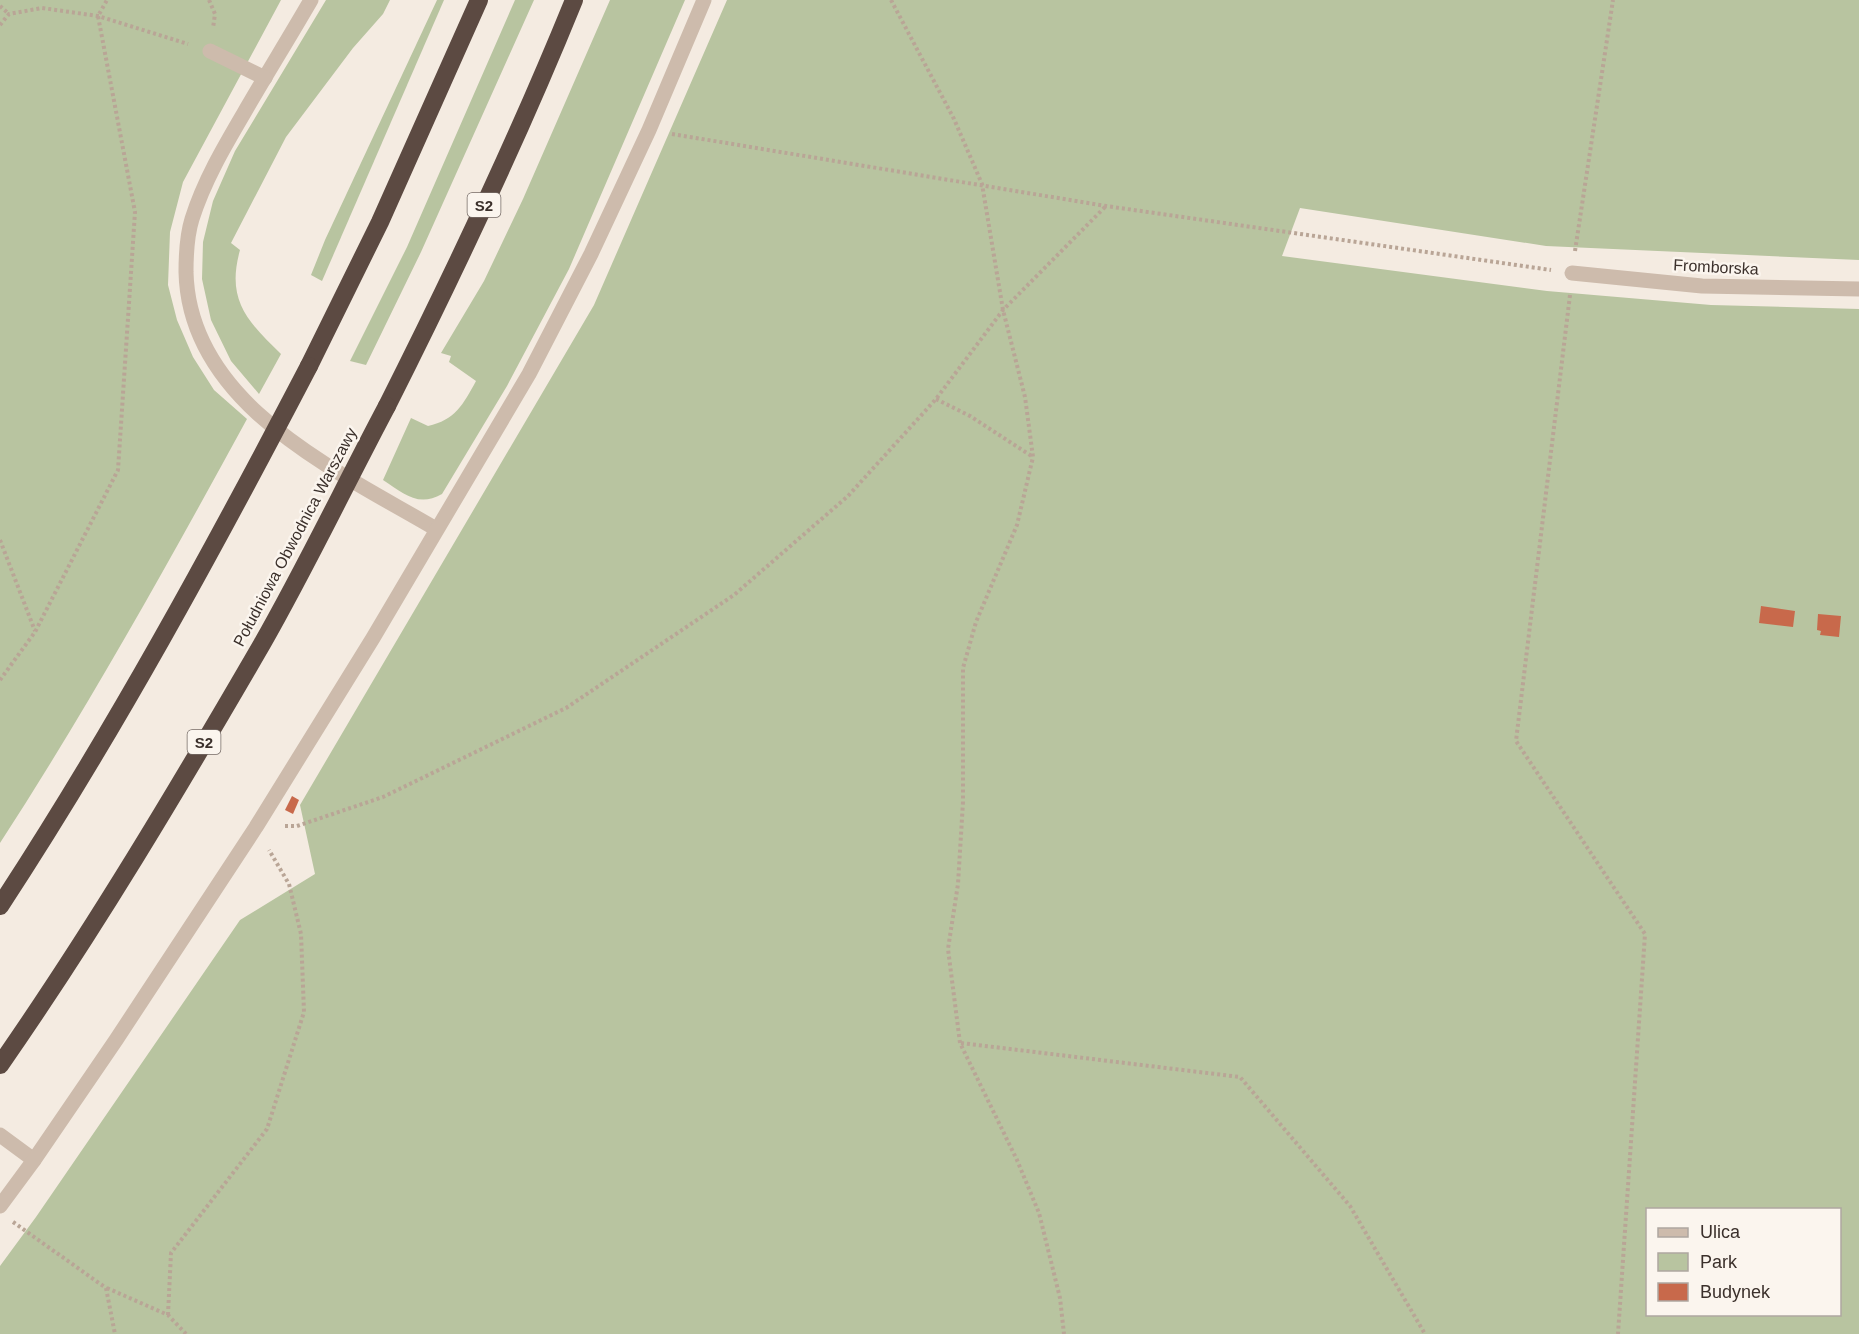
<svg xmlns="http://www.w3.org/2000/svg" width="1859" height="1334" font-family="Arial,sans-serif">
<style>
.green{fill:#b8c4a0;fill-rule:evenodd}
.building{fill:#c8694b}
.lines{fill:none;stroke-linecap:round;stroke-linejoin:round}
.path{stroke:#b9a596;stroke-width:4;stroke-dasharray:3 3;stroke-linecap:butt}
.minor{stroke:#cdbbac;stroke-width:15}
.highway{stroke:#5c4a42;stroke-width:18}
.highway-bridge{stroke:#5c4a42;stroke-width:18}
.labels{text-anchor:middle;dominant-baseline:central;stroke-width:5;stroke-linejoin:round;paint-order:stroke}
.shield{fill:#fbf5ee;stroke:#756b66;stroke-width:1.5}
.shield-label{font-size:15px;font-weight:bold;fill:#3b302b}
.street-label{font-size:16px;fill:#3b302b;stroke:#fbf5ee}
</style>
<rect width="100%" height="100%" fill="#f4ebe1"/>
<!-- green -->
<g class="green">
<path d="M0,0H281L183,182L170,232L168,285L177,320L193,357L214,390L247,419C169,562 89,706 0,843Z"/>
<path d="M326,0H390L383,14L353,48L286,137L231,243L240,250C226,300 247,321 281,354L259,394L231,361L211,320L202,279L203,242L213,201L235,151Z"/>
<polygon points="437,0 444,0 322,281 311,275 325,240"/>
<polygon points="515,0 534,0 421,252 366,365 350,361 407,247"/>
<path d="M610,0H685L569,269L507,386L442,494C418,508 403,493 383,480L411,418L428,426C455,420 463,405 476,381L449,362L451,356L441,353L484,281L523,199Z"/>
<path d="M727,0H1859V260L1546,246L1300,208L1282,256L1547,291L1711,305L1859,309V1334H0V1266L36,1217L240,920L315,874L300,805L594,305ZM1648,1210H1840V1314H1648Z"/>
</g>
<!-- building -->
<g class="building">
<polygon points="1761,606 1795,611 1793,627 1759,623"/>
<polygon points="1818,614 1841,616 1839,637 1820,635 1821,631 1817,630"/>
<polygon points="292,796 299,800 293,814 285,810"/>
</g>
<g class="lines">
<!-- path -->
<g class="path">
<polyline points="209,0 215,14 213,28"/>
<polyline points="891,0 954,119 982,184 1003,310 1025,397 1033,457 1017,525 976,622 963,668 963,802 958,884 948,949 960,1043 1017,1160 1039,1213 1060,1298 1064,1334"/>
<polyline points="0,6 9,14"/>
<polyline points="0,25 9,14 42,8 98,16 188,44"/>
<polyline points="672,134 1106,206 1551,270"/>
<polyline points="1575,251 1613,0"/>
<polyline points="1570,295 1516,741 1645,934 1618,1334"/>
<polyline points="936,399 970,416 1033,457"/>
<polyline points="0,540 35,631"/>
<polyline points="0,680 35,632 118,470 135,212 98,16 107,0"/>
<polyline points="285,826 297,826 383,797 566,708 734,595 848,496 936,399 1003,310 1106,206"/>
<polyline points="961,1043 1240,1077 1350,1206 1425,1334"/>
<polyline points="13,1222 106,1288 115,1334"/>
<polyline points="107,1288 168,1315 186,1334"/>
<polyline points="168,1315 171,1253 267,1129 304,1012 301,934 289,884 269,850"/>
</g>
<!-- minor -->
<g class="minor">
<path d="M311,0C289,38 266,75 244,113C224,147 204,181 192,219C187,235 186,255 186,272C189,405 338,471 436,529"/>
<polyline points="210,51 265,78"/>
<polyline points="1572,273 1702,286 1859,289"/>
<polyline points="0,1135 34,1160"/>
<polyline points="0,1206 34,1160 116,1040 256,827 373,638 529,374 591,254 649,130 704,0"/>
</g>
<!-- highway -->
<g class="highway">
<polyline points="309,366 380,222 479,0"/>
<path d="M387,406C454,273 518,138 574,0"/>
</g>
<!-- highway-bridge -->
<g class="highway-bridge">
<path d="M0,906C114,732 213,550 309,366"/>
<path d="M0,1065C94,930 179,787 262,644C306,567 345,485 387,406"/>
</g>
</g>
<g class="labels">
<!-- shield labels -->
<g class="shield">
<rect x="467.5" y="193" width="33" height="24" rx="4.5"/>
<rect x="187.5" y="730" width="33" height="24" rx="4.5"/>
</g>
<g class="shield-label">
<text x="484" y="205">S2</text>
<text x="204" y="742">S2</text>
</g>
<!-- street labels -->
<g class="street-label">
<text transform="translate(1716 267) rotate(3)">Fromborska</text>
<text transform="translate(295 537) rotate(-62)">Południowa Obwodnica Warszawy</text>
</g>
</g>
<!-- legend -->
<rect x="1646" y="1208" width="195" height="108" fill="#fbf5ee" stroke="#aea6a0" stroke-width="1.5"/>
<rect x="1658" y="1228" width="30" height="9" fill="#cdbbac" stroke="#aea6a0" stroke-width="1.5"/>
<text x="1700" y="1238" font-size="18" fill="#3b302b">Ulica</text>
<rect x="1658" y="1253" width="30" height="18" fill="#b8c4a0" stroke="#aea6a0" stroke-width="1.5"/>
<text x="1700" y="1268" font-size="18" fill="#3b302b">Park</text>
<rect x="1658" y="1283" width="30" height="18" fill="#c8694b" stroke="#aea6a0" stroke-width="1.5"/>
<text x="1700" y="1298" font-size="18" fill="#3b302b">Budynek</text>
</svg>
